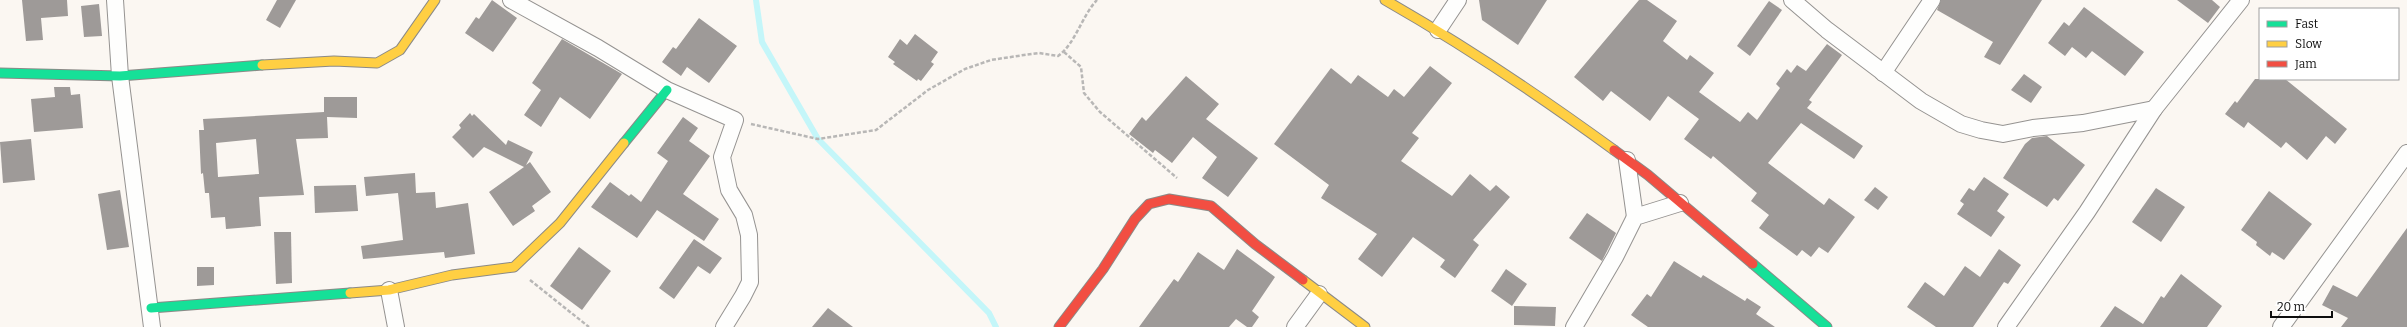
<svg xmlns="http://www.w3.org/2000/svg" width="2407" height="327" font-family="Bitter,serif">
<style>
.lines{fill:none;stroke-linecap:round;stroke-linejoin:round}
.stream{stroke:#c4f6f9;stroke-width:6}
.building{fill:#9e9a98;fill-rule:evenodd}
.street-casing{stroke:#959391;stroke-width:18}
.fast-casing{stroke:#8b8a87;stroke-width:11}
.slow-casing{stroke:#8b8a87;stroke-width:11}
.jam-casing{stroke:#8b8a87;stroke-width:11}
.path{stroke:#b8b7b6;stroke-width:2.5;stroke-dasharray:4 2;stroke-linecap:butt}
.street{stroke:#fefefd;stroke-width:16}
.fast{stroke:#16e098;stroke-width:9}
.slow{stroke:#ffcf43;stroke-width:9}
.jam{stroke:#f24e42;stroke-width:9}
</style>
<rect width="100%" height="100%" fill="#fbf7f2"/>
<g class="lines">
<!-- stream -->
<polyline class="stream" points="756,0 762,42 818,139 989,313 996,327"/>
</g>
<!-- building -->
<g class="building">
<polygon points="22,0 67,0 68,16 41,18 43,40 26,41"/>
<polygon points="277,0 296,0 280,28 266,20"/>
<polygon points="492,0 517,18 493,52 465,33 476,17 479,19"/>
<polygon points="1479,0 1547,0 1518,45 1482,20"/>
<polygon points="1639,0 1647,0 1677,21 1663,41 1687,60 1690,55 1714,73 1699,92 1740,122 1748,112 1757,120 1780,88 1776,84 1787,69 1791,73 1797,65 1806,71 1827,44 1842,55 1809,100 1812,102 1807,108 1863,146 1854,159 1801,123 1768,163 1824,205 1829,198 1855,217 1828,253 1819,247 1811,257 1802,250 1797,256 1759,228 1769,215 1751,201 1757,193 1713,156 1711,159 1684,139 1699,119 1668,96 1650,121 1611,91 1603,101 1574,77"/>
<polygon points="1941,0 2042,0 2000,65 1984,57 1993,42 1937,10"/>
<polygon points="2177,0 2212,0 2220,7 2208,23"/>
<polygon points="1769,1 1782,10 1750,56 1737,46"/>
<polygon points="99,4 102,36 84,37 81,6"/>
<polygon points="2084,7 2144,52 2125,76 2092,51 2086,58 2072,47 2065,56 2048,43 2064,22 2069,26"/>
<polygon points="699,18 737,46 709,83 687,67 681,76 662,62 673,47 676,49"/>
<polygon points="915,34 938,52 931,62 934,64 921,81 918,79 917,81 893,64 895,62 888,57 900,39 907,45"/>
<polygon points="562,39 622,74 590,119 560,97 541,127 524,115 541,90 532,83"/>
<polygon points="1430,66 1452,83 1412,133 1419,138 1401,161 1452,196 1470,174 1490,191 1496,185 1510,197 1473,240 1479,245 1455,278 1440,267 1445,260 1413,237 1382,277 1358,259 1377,234 1321,198 1329,185 1274,144 1331,68 1351,84 1358,75 1388,97 1394,89 1404,97"/>
<polygon points="2024,74 2042,87 2031,103 2011,90"/>
<polygon points="1186,76 1219,104 1206,119 1258,158 1228,197 1202,178 1217,157 1193,137 1172,163 1155,150 1153,153 1129,134 1142,117 1146,121"/>
<polygon points="2255,79 2285,79 2347,129 2335,144 2326,136 2307,160 2286,142 2281,148 2248,122 2244,128 2225,114 2235,101 2237,103"/>
<polygon points="54,87 70,87 71,95 80,94 83,128 34,132 31,99 55,97"/>
<path d="M324,97H357V118L327,117L328,138L296,139L304,195L259,197L261,226L226,229L225,217L211,218L209,193H205L203,173L201,174L199,130H204L203,119L324,112ZM256,139L259,174L218,177L216,143Z"/>
<polygon points="470,113 472,116 474,114 506,145 508,140 533,152 526,165 530,162 551,192 532,206 535,211 513,226 489,192 524,167 484,147 473,158 452,137 461,128 459,125"/>
<polygon points="683,117 698,128 689,141 710,156 683,194 719,219 704,241 657,210 637,238 591,207 610,182 629,196 631,194 641,202 668,161 657,153"/>
<polygon points="2047,136 2085,165 2058,201 2054,198 2047,207 2003,178 2025,144 2032,138"/>
<polygon points="31,139 35,180 3,183 0,142"/>
<polygon points="415,173 416,193 435,192 436,208 468,203 475,254 445,258 444,252 363,259 361,246 403,240 398,193 366,196 364,177"/>
<polygon points="1984,177 2009,194 1997,211 2005,217 1991,237 1957,214 1964,204 1960,201 1969,188 1974,191"/>
<polygon points="356,185 358,211 315,213 314,186"/>
<polygon points="1875,187 1888,197 1878,210 1864,200"/>
<polygon points="2156,188 2185,207 2161,242 2132,222"/>
<polygon points="120,190 129,247 107,250 98,194"/>
<polygon points="2269,191 2312,224 2284,260 2272,252 2270,256 2256,245 2257,242 2241,230"/>
<polygon points="1587,213 1616,233 1602,261 1569,238"/>
<polygon points="2407,228 2407,327 2341,327 2348,318 2322,305 2333,285 2357,297"/>
<polygon points="274,232 291,232 292,283 276,284"/>
<polygon points="694,239 722,258 710,274 698,266 674,299 659,288"/>
<polygon points="579,247 611,271 582,310 550,286"/>
<polygon points="1237,249 1275,277 1252,311 1259,317 1252,327 1247,327 1236,319 1229,327 1139,327 1174,279 1178,282 1198,252 1224,270"/>
<polygon points="1999,249 2021,265 2008,284 2004,282 1973,327 1936,327 1907,307 1925,282 1944,296 1965,266 1980,277"/>
<polygon points="1674,261 1701,278 1703,275 1745,301 1747,298 1761,307 1756,314 1775,327 1648,327 1631,315 1647,294 1651,297"/>
<polygon points="197,267 214,267 214,285 197,286"/>
<polygon points="1506,269 1527,284 1512,306 1491,291"/>
<polygon points="2181,274 2222,306 2207,327 2100,327 2115,306 2143,324 2161,296 2164,298"/>
<polygon points="1514,306 1556,307 1555,326 1514,325"/>
<polygon points="828,308 853,327 812,327"/>
</g>
<g class="lines">
<defs>
<g id="street">
<polyline points="115,0 120,76 152,327"/>
<polyline points="511,0 598,48 667,90 735,120 722,157 729,190 744,215 749,235 750,282 743,296 724,327"/>
<polyline points="1792,0 1827,30 1921,101 1961,124 1981,130 2003,134 2033,128 2083,123 2154,109"/>
<polyline points="1438,30 1458,0"/>
<polyline points="1883,73 1932,0"/>
<polyline points="1627,160 1635,217"/>
<polyline points="389,290 396,327"/>
<polyline points="1295,327 1319,294"/>
<polyline points="1574,327 1615,257 1635,217 1680,203"/>
<polyline points="2006,327 2087,212 2154,109 2241,0"/>
<polyline points="2281,327 2407,153"/>
</g>
<g id="fast">
<polyline points="0,73 120,76 262,65"/>
<polyline points="624,143 667,90"/>
<polyline points="1753,264 1827,327"/>
<polyline points="151,308 350,293"/>
</g>
<g id="slow">
<path d="M1385,0C1464,45 1540,96 1614,150"/>
<polyline points="262,65 334,61 377,63 400,50 435,0"/>
<polyline points="1303,280 1365,327"/>
<polyline points="350,293 389,290 452,275 514,267 560,223 624,143"/>
</g>
<g id="jam">
<polyline points="1614,150 1648,175 1753,264"/>
<polyline points="1059,327 1103,269 1135,219 1149,204 1169,199 1211,206 1255,244 1303,280"/>
</g>
</defs>
<!-- street casing -->
<use href="#street" class="street-casing"/>
<!-- fast casing -->
<use href="#fast" class="fast-casing"/>
<!-- slow casing -->
<use href="#slow" class="slow-casing"/>
<!-- jam casing -->
<use href="#jam" class="jam-casing"/>
<!-- path -->
<g class="path">
<polyline points="1064,52 1081,67 1084,93 1100,112 1177,178"/>
<path d="M751,124L818,139L876,130L928,90L965,69L991,60L1024,55L1039,53L1058,56C1076,43 1081,17 1097,0"/>
<polyline points="530,280 589,327"/>
</g>
<!-- street -->
<use href="#street" class="street"/>
<!-- fast -->
<use href="#fast" class="fast"/>
<!-- slow -->
<use href="#slow" class="slow"/>
<!-- jam -->
<use href="#jam" class="jam"/>
</g>
<!-- legend -->
<rect x="2259" y="8" width="140" height="72" fill="#ffffff" stroke="#9f9f9f"/>
<rect x="2267" y="21" width="20" height="6" fill="#16e098" stroke="#9f9f9f"/>
<text x="2295" y="28" font-size="12" fill="#0e0e0e">Fast</text>
<rect x="2267" y="41" width="20" height="6" fill="#ffcf43" stroke="#9f9f9f"/>
<text x="2295" y="48" font-size="12" fill="#0e0e0e">Slow</text>
<rect x="2267" y="61" width="20" height="6" fill="#f24e42" stroke="#9f9f9f"/>
<text x="2295" y="68" font-size="12" fill="#0e0e0e">Jam</text>
<!-- scale -->
<path d="M2271 311v6h61v-6" fill="none" stroke="#0e0e0e" stroke-width="2"/>
<text x="2277" y="311" font-size="12" fill="#0e0e0e" stroke="#ffffff" stroke-width="3" paint-order="stroke">20 m</text>
</svg>
